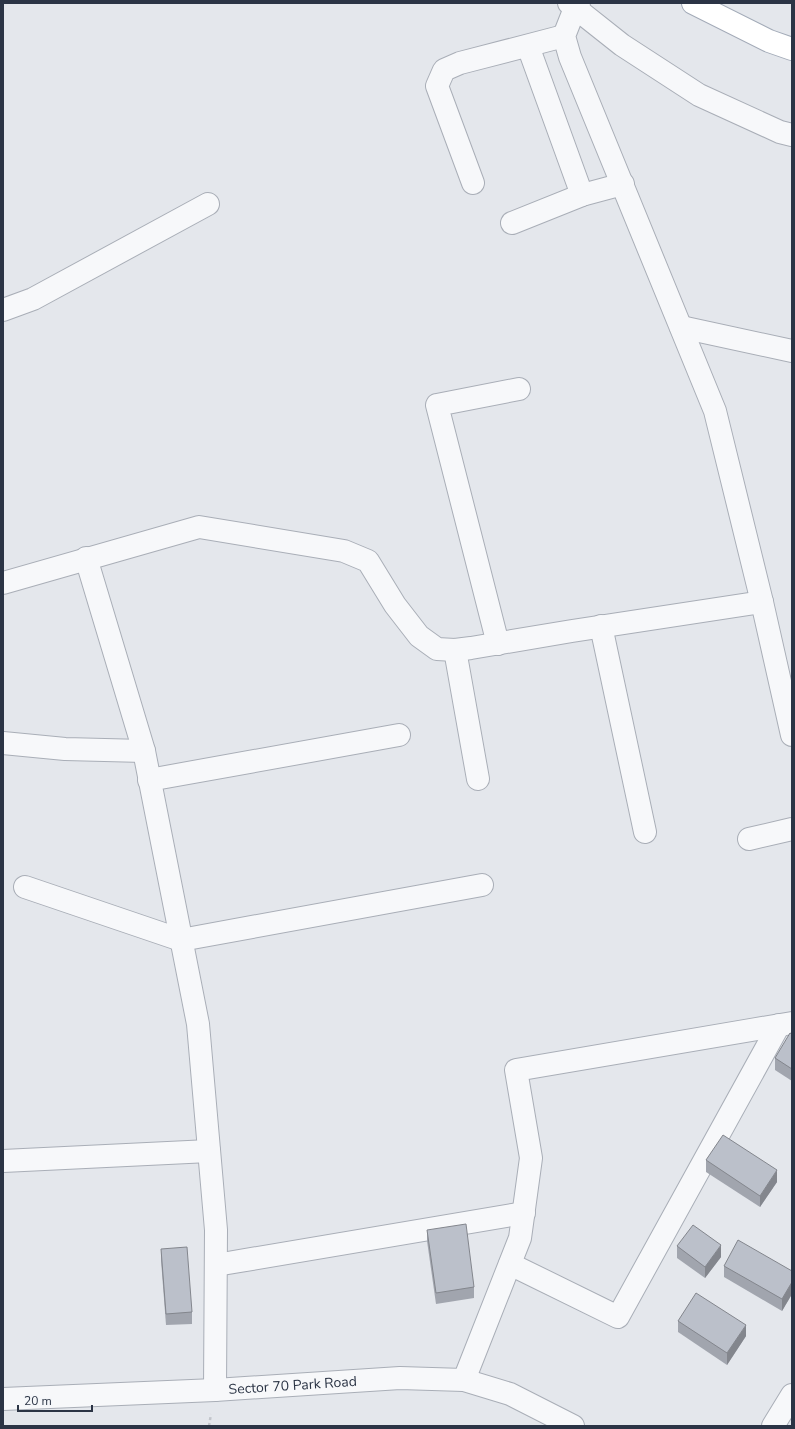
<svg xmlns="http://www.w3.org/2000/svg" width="795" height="1429" font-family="'Nunito Sans',sans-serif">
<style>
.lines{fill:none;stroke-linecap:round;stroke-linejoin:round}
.minor-casing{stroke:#a9aeb7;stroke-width:24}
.major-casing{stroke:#a3abb8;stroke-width:24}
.path{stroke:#c2c5cb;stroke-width:2.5;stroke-dasharray:3 3;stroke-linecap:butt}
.minor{stroke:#f7f8fa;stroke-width:22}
.major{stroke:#fff;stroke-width:22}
.wall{fill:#a1a5ae}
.shaded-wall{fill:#83868d}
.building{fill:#bbc0ca;stroke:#83868d}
.labels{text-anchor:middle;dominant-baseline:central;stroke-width:3;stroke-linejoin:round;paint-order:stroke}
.street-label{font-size:14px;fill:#2b3445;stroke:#f4f6f9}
</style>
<rect width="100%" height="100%" fill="#e4e7ec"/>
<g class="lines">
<defs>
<g id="minor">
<polyline points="569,3 622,45 699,95 780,132 792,135"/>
<polyline points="579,3 575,8 564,36 570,57 715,411 762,602 792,735"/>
<polyline points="528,46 582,195"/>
<polyline points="473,183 437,86 444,70 460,63 564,36"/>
<polyline points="512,223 582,195 623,184"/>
<polyline points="3,310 33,299 208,204"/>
<polyline points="681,327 792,351"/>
<polyline points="86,558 144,751 198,1024 216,1230 215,1390"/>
<polyline points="3,583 199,527 344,551 368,561 395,605 419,636 437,649 455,650 471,648 572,631 762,602"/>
<polyline points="601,626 645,832"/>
<polyline points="498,644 437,405 519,389"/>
<polyline points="455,650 478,779"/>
<polyline points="3,743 65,749 144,751"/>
<polyline points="149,780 399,735"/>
<polyline points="749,839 792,829"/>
<polyline points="25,887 181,940 482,885"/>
<polyline points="3,1161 209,1151"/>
<polyline points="510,1264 618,1317 779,1025"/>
<polyline points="216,1265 524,1213"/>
<polyline points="464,1380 520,1238 531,1158 516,1070 792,1023"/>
<path id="s1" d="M3,1399L215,1390L400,1378L464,1380L510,1394L573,1426"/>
<polyline points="773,1426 792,1395"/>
</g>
<polyline id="major" points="693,3 769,41 792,49"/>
</defs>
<!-- minor casing -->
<use href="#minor" class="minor-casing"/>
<!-- major casing -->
<use href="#major" class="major-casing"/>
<!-- path -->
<polyline class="path" points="209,1426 211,1414"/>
<!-- minor -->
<use href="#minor" class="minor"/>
<!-- major -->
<use href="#major" class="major"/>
</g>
<!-- wall -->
<g class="wall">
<polygon points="792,1034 792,1081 775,1070 775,1058"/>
<polygon points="706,1160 777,1182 760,1207 706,1172"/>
<polygon points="427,1230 474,1287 474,1298 436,1304 427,1241"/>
<polygon points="677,1246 721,1257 705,1278 677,1258"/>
<polygon points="161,1249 192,1312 192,1324 166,1325 161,1260"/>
<polygon points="724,1266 792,1271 792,1294 782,1311 724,1277"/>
<polygon points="678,1321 746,1336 727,1365 678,1332"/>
</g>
<!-- shaded-wall -->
<g class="shaded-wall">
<polygon points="777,1170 777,1182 760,1207 760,1196"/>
<polygon points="721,1245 721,1257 705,1278 705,1267"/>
<polygon points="792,1282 792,1294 782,1311 782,1299"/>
<polygon points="746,1325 746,1336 727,1365 727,1353"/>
</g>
<!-- building -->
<g class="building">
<polygon points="790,1033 792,1034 792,1069 775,1058"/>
<polygon points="723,1135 777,1170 760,1196 706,1160"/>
<polygon points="466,1224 474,1287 436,1293 427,1230"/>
<polygon points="693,1225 721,1245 705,1267 677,1246"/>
<polygon points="738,1240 792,1271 792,1282 782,1299 724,1266"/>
<polygon points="187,1247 192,1312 166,1314 161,1249"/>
<polygon points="696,1293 746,1325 727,1353 678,1321"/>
</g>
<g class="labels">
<!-- street labels -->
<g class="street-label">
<text stroke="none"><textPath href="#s1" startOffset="290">Sector 70 Park Road</textPath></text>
</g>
</g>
<!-- border -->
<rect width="795" height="1429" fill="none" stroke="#2b3445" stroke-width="8"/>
<!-- scale -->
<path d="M18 1405v6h74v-6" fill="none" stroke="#2b3445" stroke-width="2"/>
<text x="24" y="1405" font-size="12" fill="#2b3445" stroke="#f4f6f9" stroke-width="3" paint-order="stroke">20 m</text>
</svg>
